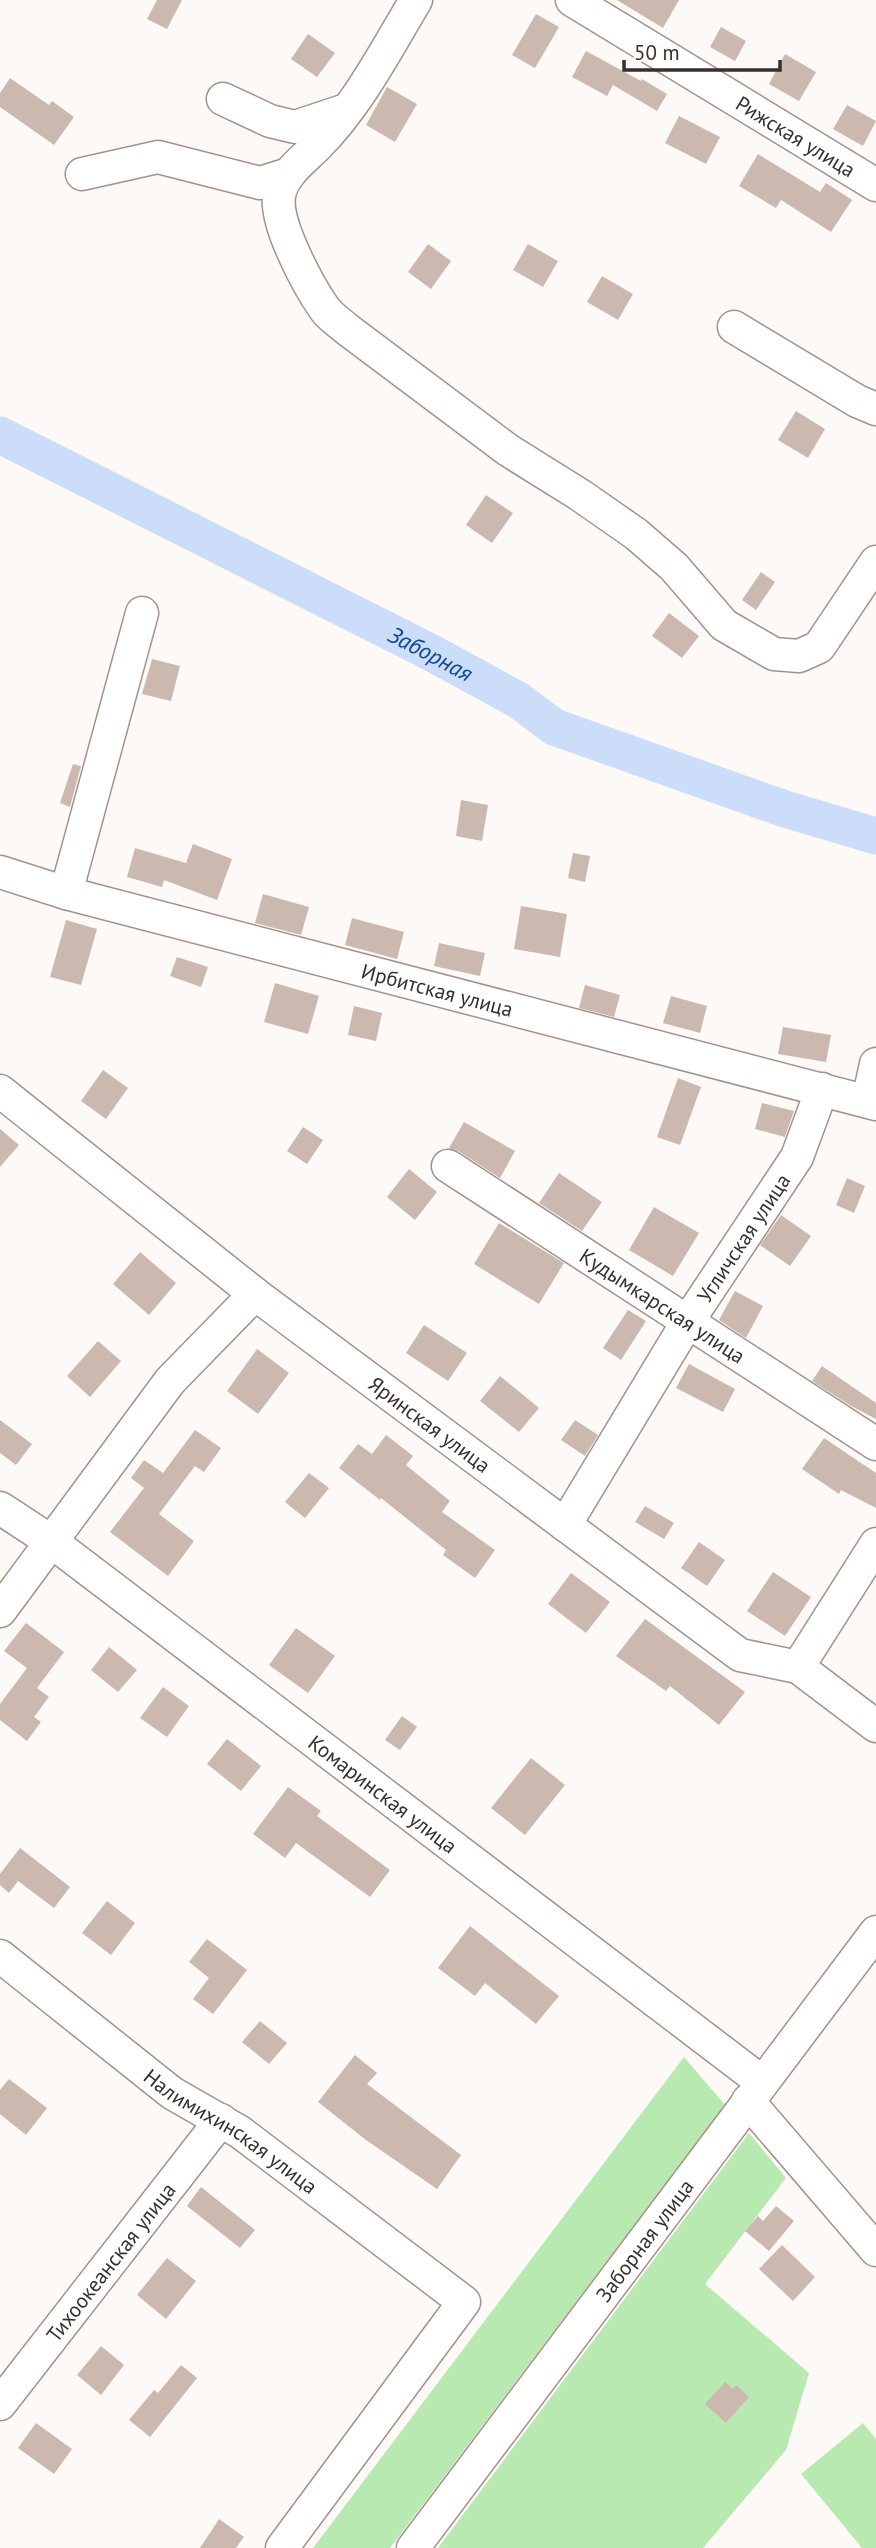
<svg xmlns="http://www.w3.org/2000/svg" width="876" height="2548" font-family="'PT Sans',sans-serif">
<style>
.green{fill:#b7e9b0}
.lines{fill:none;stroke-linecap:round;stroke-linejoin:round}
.river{stroke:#cbddf9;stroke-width:37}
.building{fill:#cbb9b0}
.minor-casing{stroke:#a4928a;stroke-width:35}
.minor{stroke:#fff;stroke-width:32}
.labels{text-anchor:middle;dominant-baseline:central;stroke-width:7;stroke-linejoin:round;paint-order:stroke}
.street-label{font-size:21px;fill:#362f2b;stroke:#fdf9f7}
.water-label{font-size:23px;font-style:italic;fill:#0f4793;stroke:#fdf9f7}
</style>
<rect width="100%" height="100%" fill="#fdf9f7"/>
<!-- green -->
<g class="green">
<polygon points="684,2057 725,2105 390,2548 313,2548"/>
<polygon points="749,2133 786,2178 705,2284 809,2373 786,2450 703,2548 438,2548"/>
<polygon points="863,2423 876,2439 876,2548 862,2548 801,2474"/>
</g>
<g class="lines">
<!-- river -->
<path class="river" id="s1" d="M0,435L430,652L518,700L554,727L785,809L876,836"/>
</g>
<!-- building -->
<g class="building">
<polygon points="157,0 182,0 167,29 147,19"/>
<polygon points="617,0 679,0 663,28"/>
<polygon points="536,14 559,27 535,68 512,55"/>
<polygon points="721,27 746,41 735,61 710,47"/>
<polygon points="308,34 335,53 317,77 291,59"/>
<polygon points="586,51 641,81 642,79 667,94 657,111 613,85 607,96 572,77"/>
<polygon points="785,54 816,72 799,101 769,84"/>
<polygon points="10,78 49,105 52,101 74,117 54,145 0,107 0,93"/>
<polygon points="387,87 417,104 395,142 366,125"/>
<polygon points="847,105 876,121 863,146 833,129"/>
<polygon points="679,116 720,137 706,164 665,143"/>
<polygon points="758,154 820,192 826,183 852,200 831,232 781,200 776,208 739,186"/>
<polygon points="428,244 451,261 431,289 408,272"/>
<polygon points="528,244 558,261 543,287 513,270"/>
<polygon points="602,276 633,294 618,320 587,302"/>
<polygon points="796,411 825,429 808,458 778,440"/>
<polygon points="486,495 513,513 492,543 466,525"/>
<polygon points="761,572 775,582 756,610 742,600"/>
<polygon points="669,613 699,636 682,658 652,636"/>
<polygon points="152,659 180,666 171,701 142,694"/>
<polygon points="73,764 81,766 70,807 60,803"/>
<polygon points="461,800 488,805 482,841 456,836"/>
<polygon points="193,844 232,859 217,900 164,880 162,887 127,877 135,848 186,863"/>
<polygon points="573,853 590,856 585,882 568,878"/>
<polygon points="263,894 309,907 301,935 255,923"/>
<polygon points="521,906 567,914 560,957 514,949"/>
<polygon points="352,918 404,932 397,959 345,945"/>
<polygon points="66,920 97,929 81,985 50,977"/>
<polygon points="439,943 485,953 480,976 434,966"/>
<polygon points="177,957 208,967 201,987 170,976"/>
<polygon points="275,983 319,996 308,1034 264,1022"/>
<polygon points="585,985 620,995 614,1017 579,1008"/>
<polygon points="671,996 707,1006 700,1033 663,1023"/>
<polygon points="354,1006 382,1013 376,1041 348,1035"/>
<polygon points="783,1027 831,1035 826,1062 778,1054"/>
<polygon points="103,1070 128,1088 106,1119 81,1101"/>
<polygon points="678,1078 701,1087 680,1145 657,1137"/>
<polygon points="762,1103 794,1111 785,1137 755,1129"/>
<polygon points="464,1122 515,1151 500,1178 458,1151 449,1148"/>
<polygon points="303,1127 323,1140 307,1164 287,1151"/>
<polygon points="0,1129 19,1145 0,1167"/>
<polygon points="409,1169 437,1192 415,1220 387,1197"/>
<polygon points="559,1173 602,1202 582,1231 539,1203"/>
<polygon points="847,1178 865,1186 854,1213 836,1205"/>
<polygon points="654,1207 699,1233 673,1276 629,1250"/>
<polygon points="781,1215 811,1236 790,1266 760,1245"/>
<polygon points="499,1223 564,1263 539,1304 474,1264"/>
<polygon points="140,1252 176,1283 149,1315 113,1284"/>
<polygon points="735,1291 763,1306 746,1338 719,1320"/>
<polygon points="628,1310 646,1321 621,1360 603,1348"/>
<polygon points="424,1325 467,1353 448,1381 406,1353"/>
<polygon points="98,1341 121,1361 90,1397 67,1376"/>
<polygon points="257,1349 289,1373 258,1414 227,1391"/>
<polygon points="689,1364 735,1389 723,1412 676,1388"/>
<polygon points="822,1366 876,1403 876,1419 851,1406 812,1381"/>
<polygon points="500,1376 539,1408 519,1432 480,1401"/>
<polygon points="0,1420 32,1444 16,1465 0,1453"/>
<polygon points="575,1420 598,1435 585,1456 561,1440"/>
<polygon points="195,1430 221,1448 204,1472 195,1466 159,1514 194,1541 168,1576 110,1532 144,1488 131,1478 144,1460 163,1473"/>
<polygon points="386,1435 413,1456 406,1465 450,1501 442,1512 495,1550 475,1578 443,1555 446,1550 381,1498 380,1500 339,1468 358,1444 372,1454"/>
<polygon points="824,1438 876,1473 876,1508 841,1490 839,1494 802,1469"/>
<polygon points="309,1473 329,1488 305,1518 285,1502"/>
<polygon points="645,1506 674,1523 664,1539 635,1522"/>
<polygon points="699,1542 725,1560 707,1586 681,1568"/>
<polygon points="773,1572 811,1597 785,1636 747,1611"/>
<polygon points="571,1573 610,1602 586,1633 548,1604"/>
<polygon points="645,1619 745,1692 719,1725 670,1686 666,1691 616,1656"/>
<polygon points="26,1623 64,1652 37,1688 49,1697 34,1717 41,1722 27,1741 0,1720 0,1704 27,1668 4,1651"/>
<polygon points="296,1628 335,1656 308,1693 269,1665"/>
<polygon points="109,1647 137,1670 118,1692 91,1670"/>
<polygon points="163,1687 189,1706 167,1737 140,1718"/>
<polygon points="402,1716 417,1727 400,1750 385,1740"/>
<polygon points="227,1739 261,1766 241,1791 207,1764"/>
<polygon points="531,1758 565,1785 525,1835 491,1808"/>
<polygon points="288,1787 321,1811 317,1816 390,1870 370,1897 296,1843 285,1858 253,1834"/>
<polygon points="20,1848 70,1887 54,1908 18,1881 9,1893 0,1885 0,1874"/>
<polygon points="107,1901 135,1923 111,1955 82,1933"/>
<polygon points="470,1926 559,1996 536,2024 485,1983 475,1996 438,1968"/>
<polygon points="207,1939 247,1970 213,2014 193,1999 209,1978 189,1962"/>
<polygon points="260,2021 287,2043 269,2064 242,2042"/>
<polygon points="355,2055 377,2073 367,2084 461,2155 437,2189 366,2140 318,2102"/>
<polygon points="9,2079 47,2108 26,2135 0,2114 0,2090"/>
<polygon points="201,2187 255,2230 240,2248 187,2206"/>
<polygon points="776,2206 794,2221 769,2251 745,2231 758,2216 763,2221"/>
<polygon points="782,2245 815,2277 793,2301 759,2269"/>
<polygon points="167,2258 196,2281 166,2319 137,2295"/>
<polygon points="101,2346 124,2365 101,2395 77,2375"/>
<polygon points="181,2365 197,2378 150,2437 129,2420 154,2390 158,2393"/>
<polygon points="725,2382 733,2389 736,2385 749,2397 726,2423 705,2404"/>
<polygon points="36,2423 72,2449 54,2474 18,2448"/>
<polygon points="219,2519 244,2537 236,2548 200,2548"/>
</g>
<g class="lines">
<defs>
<g id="minor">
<path d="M416,0C386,50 358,105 317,146C303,160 282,175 279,196C275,224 308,285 324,308C330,317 340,323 348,330L508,450L580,495L636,534L674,567L724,625L774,654L799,656L819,647L876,562"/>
<path id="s2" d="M572,0L876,185"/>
<polyline points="223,99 270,121 295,127 346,110"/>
<polyline points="82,174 158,157 260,183 289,174"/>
<polyline points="734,327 857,401 876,409"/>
<path id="s3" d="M0,872L66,893L876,1104"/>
<polyline points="66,893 142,613"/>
<path id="s4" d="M0,1091L255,1294L740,1655L798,1667L876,1726"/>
<polyline points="868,1101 876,1064"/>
<path id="s5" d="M448,1166L876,1444"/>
<path id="s6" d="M0,1508L52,1542L762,2082"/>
<path id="s7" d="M565,1525L688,1321L797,1157L822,1089"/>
<polyline points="0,1611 170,1381 255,1294"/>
<polyline points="798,1667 876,1544"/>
<path id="s8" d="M0,1956L172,2093L240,2132L464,2302L282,2548"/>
<polyline points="748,2101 876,2250"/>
<path id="s9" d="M0,2404L221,2120"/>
<path id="s10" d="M413,2548L876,1932"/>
</g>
</defs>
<!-- minor casing -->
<use href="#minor" class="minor-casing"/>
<!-- minor -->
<use href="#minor" class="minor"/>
</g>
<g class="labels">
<!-- street labels -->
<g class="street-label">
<text stroke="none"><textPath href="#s2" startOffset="262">Рижская улица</textPath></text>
<text stroke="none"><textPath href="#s3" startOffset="453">Ирбитская улица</textPath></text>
<text stroke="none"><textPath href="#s7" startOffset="338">Угличская улица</textPath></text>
<text stroke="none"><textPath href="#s5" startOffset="256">Кудымкарская улица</textPath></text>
<text stroke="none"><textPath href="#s4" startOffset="544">Яринская улица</textPath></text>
<text stroke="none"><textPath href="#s6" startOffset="478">Комаринская улица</textPath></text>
<text stroke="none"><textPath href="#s8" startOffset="290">Налимихинская улица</textPath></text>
<text stroke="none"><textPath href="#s10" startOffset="385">Заборная улица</textPath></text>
<text stroke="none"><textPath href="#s9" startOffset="180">Тихоокеанская улица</textPath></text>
</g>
<!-- water labels -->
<g class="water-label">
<text stroke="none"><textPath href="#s1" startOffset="483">Заборная</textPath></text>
</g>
</g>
<!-- scale -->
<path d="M624 60v10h156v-10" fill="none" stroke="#362f2b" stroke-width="3.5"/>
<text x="634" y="60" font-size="21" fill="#362f2b" stroke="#fdf9f7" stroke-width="5" paint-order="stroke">50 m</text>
</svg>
